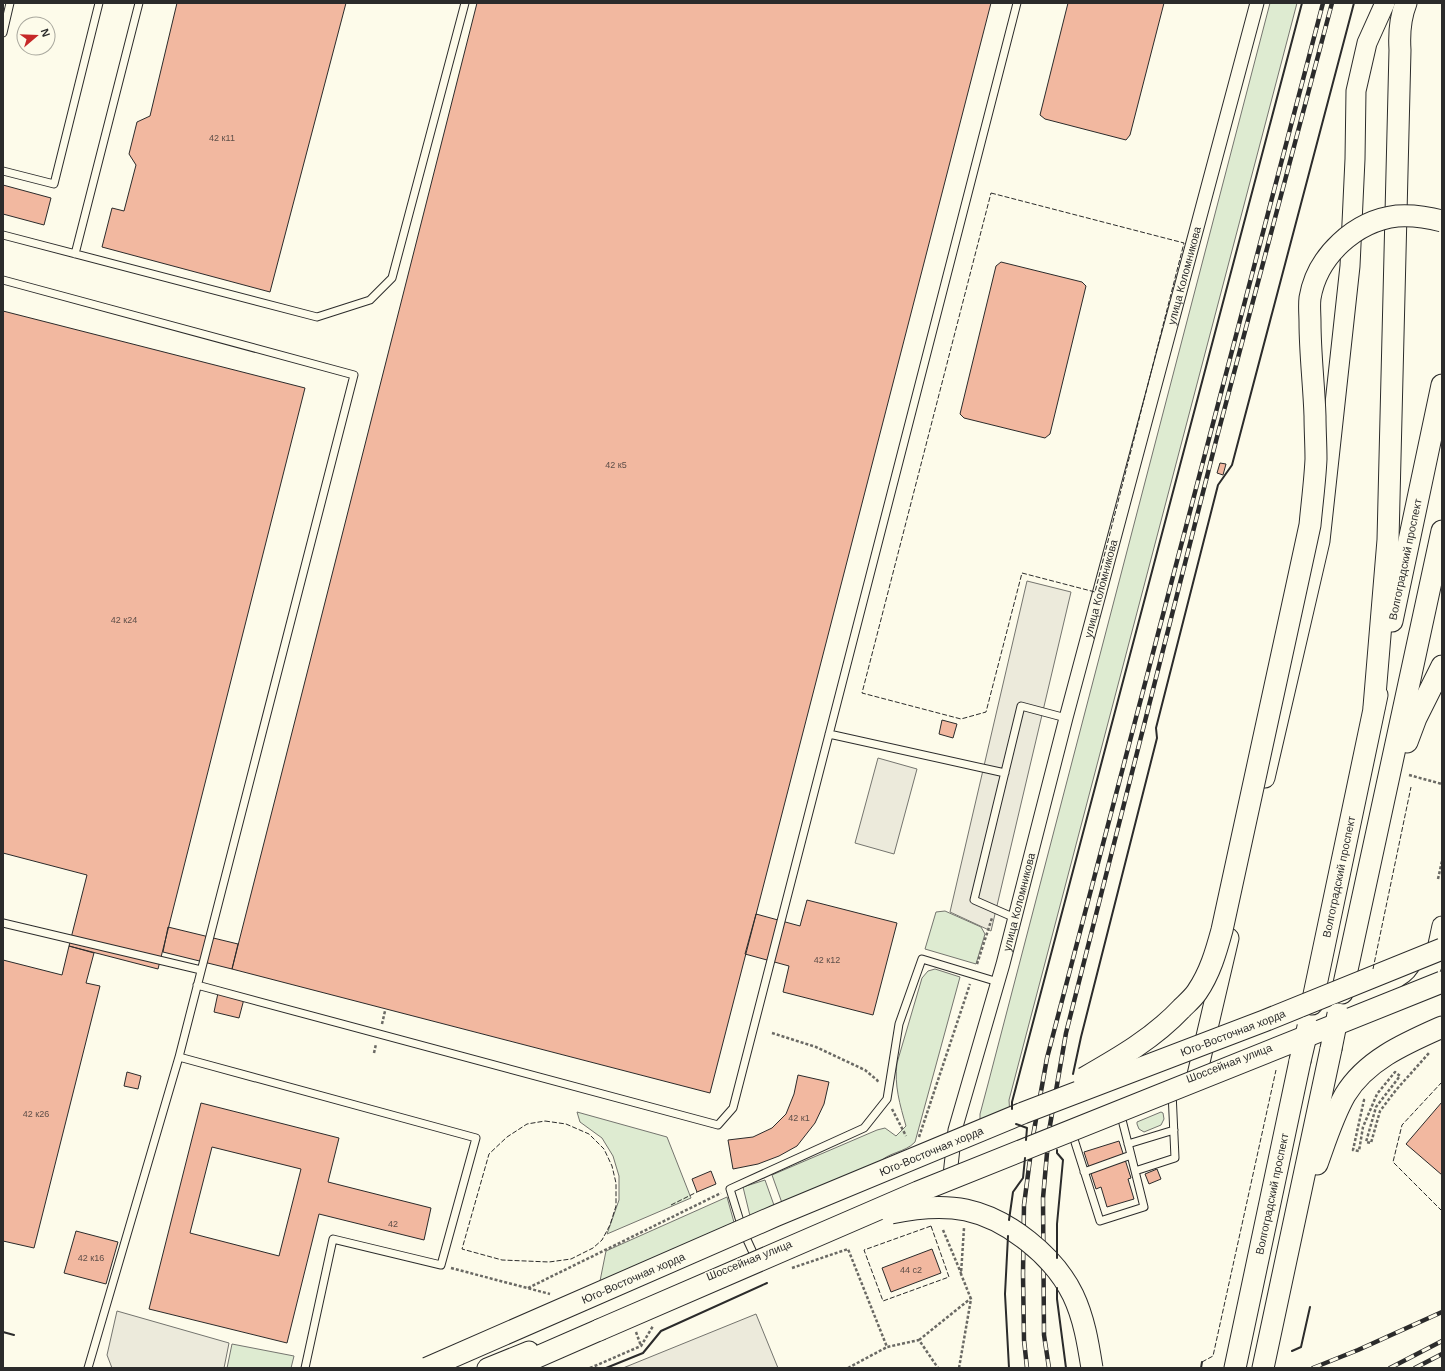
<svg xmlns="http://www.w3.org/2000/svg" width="1445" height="1371" font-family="Arial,sans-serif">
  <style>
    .green { fill: #deebd1; stroke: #74746e }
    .parking { fill: #eceadb; stroke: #74746e }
    .building { fill: #f2b8a0; stroke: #2b2b2b; fill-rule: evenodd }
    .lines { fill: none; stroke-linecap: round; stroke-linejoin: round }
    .lane-casing { stroke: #2b2b2b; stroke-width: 9 }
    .street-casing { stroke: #2b2b2b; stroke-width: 15 }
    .secondary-casing { stroke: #2b2b2b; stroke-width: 21 }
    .primary-casing { stroke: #2b2b2b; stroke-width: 23 }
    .path { stroke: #6a6964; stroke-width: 2.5; stroke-dasharray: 3 2; stroke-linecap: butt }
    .lane { stroke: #fdfbea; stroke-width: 7 }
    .street { stroke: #fdfbea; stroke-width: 13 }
    .secondary { stroke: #fdfbea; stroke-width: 19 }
    .primary { stroke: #fdfbea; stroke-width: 21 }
    .rail-casing { stroke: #2b2b2b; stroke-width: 4.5 }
    .rail { stroke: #fdfbea; stroke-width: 3; stroke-dasharray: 9; stroke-linecap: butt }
    .primary-bridge-casing { stroke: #2b2b2b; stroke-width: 23; stroke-linecap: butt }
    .primary-bridge { stroke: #fdfbea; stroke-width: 21 }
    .fence { stroke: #2b2b2b; stroke-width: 1; stroke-dasharray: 5 2; stroke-linecap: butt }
    .wall { stroke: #2b2b2b; stroke-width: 2 }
    .labels { text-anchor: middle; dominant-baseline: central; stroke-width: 3; stroke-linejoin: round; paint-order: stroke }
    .number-label { font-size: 9px; fill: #5d4e48 }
    .street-label { font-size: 11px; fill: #2b2b2b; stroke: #fdfbea }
  </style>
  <rect width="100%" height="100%" fill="#fdfbea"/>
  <path class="green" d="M 1270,3 L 1297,3 L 1009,1100 L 1010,1116 L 980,1123 L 980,1114 L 988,1084 Z
    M 945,911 L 981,927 L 985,934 L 976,964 L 925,949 L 936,912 Z
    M 935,969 L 960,977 L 915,1142 C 905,1153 887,1152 878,1164 L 782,1203 L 772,1175 L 877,1130 L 885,1128 L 896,1136 L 906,1126 C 900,1105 894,1085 897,1063 L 922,978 L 928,971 Z
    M 577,1112 L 667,1137 L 691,1198 L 607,1234 L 619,1200 L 619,1176 L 613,1156 L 602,1138 L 580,1122 Z
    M 1161,1112 L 1163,1113 L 1164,1119 L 1161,1125 L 1144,1132 L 1139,1129 L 1137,1124 L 1137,1122 Z
    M 765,1180 L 775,1208 L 751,1220 L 743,1187 Z
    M 727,1197 L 735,1226 L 600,1281 L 606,1251 Z
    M 232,1344 L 294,1356 L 291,1368 L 227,1368 Z"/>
  <path class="parking" d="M 1027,581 L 1071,592 L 991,931 L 950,912 Z
    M 878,758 L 917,769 L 894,854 L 855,843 Z
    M 117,1311 L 229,1343 L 224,1368 L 112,1368 L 107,1355 Z
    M 756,1314 L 778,1368 L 623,1368 Z"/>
  <path class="building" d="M 177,3 L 346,3 L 270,292 L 102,247 L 112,208 L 124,211 L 136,165 L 129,154 L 137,122 L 150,116 Z
    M 477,3 L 991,3 L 710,1093 L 232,969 Z
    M 1068,3 L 1164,3 L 1130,135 L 1126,140 L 1045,119 L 1040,115 Z
    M 3,185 L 51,198 L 44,225 L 3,214 Z
    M 1001,262 L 1082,282 L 1086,286 L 1050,434 L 1045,438 L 964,418 L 960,414 L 996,266 Z
    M 3,311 L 305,388 L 158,969 L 69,946 L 87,875 L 3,853 Z
    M 1220,463 L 1226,464 L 1223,475 L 1217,473 Z
    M 942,720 L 957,724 L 953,738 L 939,734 Z
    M 807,900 L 897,923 L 873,1015 L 783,992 L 789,966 L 745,954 L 756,914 L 800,926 Z
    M 168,927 L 238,944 L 232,969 L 163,952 Z
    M 69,946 L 94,953 L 86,983 L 100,986 L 34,1248 L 3,1241 L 3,960 L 62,975 Z
    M 218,993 L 244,999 L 239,1018 L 214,1012 Z
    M 127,1072 L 141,1076 L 138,1089 L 124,1086 Z
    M 798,1075 L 829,1082 L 824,1104 L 815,1123 L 797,1146 L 779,1156 L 758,1164 L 733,1169 L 728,1140 L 753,1137 L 772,1128 L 786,1114 L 794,1094 Z
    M 1442,1102 L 1442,1175 L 1406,1144 Z
    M 201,1103 L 339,1138 L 328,1182 L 431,1208 L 424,1240 L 319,1214 L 287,1343 L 149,1309 ZM 212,1147 L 301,1169 L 279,1256 L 190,1233 Z
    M 1119,1141 L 1131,1178 L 1128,1179 L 1134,1199 L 1107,1207 L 1101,1187 L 1096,1189 L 1084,1152 Z
    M 1157,1169 L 1161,1179 L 1149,1184 L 1145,1174 Z
    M 711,1171 L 716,1184 L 697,1192 L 692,1179 Z
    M 76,1231 L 118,1242 L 106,1284 L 64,1273 Z
    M 932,1249 L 941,1273 L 891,1292 L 882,1268 Z"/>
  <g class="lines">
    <defs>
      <path id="lane" d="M 3,33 L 10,3
        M 3,171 L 54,184 L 99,3
        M 3,235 L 317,317 L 370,300 L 392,278 L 465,3
        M 75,254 L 139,3
        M 3,280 L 354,375 L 179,1057 L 88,1368
        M 829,734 L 1005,773
        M 1015,918 L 974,900 L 1021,706 L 1066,718
        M 3,923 L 201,970
        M 197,985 L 718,1125 L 733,1108 L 1017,3
        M 179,1057 L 476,1138 L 441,1265 L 333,1239 L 305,1368
        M 1072,1133 L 1100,1221 L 1144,1207 L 1131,1155
        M 1128,1144 L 1174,1130
        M 1135,1171 L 1175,1158 L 1172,1092
        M 1084,1172 L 1131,1155 L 1120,1112
        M 755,1257 L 743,1231 L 730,1189 L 864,1128 L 887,1099 L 899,1024 L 922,959 L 998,982"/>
      <g id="street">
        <path id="s1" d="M 950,1175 L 955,1130 L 1003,964 L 1066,718 L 1257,3"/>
      </g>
      <path id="secondary" d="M 1265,778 L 1320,541 L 1350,266 L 1355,159 L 1356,91 L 1367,43 L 1385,3
        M 1408,994 C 1434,980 1436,952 1442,926
        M 1197,1075 L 1229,938
        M 487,1368 L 529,1351"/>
      <g id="primary">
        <path id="s2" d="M 1392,621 L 1442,385"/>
        <path d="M 1374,707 L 1388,540 L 1400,50 C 1399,34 1400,18 1406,3"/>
        <path d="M 1407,742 L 1416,718 L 1442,666"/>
        <path d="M 1342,993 L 1442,531"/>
        <path id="s3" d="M 1312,1004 L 1377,695"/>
        <path d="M 1317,1164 C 1325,1142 1333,1116 1345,1095 C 1366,1060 1406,1043 1442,1027"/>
        <path d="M 512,1368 L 599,1330"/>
        <path id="s4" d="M 1235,1368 L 1300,1061"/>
        <path d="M 1263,1368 L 1331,1049"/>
      </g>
    </defs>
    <use href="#lane" class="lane-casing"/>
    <use href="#street" class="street-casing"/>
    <use href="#secondary" class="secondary-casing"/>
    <use href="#primary" class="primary-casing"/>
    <path class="path" d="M 1409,775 L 1442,784
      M 1438,879 L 1442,861
      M 977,964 L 992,918
      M 382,1024 L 385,1011
      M 772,1033 L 816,1047 L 865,1070 L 877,1080 L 879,1083
      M 374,1053 L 376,1044
      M 1363,1100 L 1364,1100 L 1353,1150 L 1359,1151 L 1363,1127 L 1377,1094 L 1395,1072 L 1400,1076 L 1376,1107 L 1366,1142 L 1371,1143 L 1380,1111 L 1396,1090 L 1429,1053
      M 892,1109 L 906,1136
      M 919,1137 L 970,984
      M 943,1230 L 961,1273
      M 451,1268 L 550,1294
      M 792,1268 L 848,1249 L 887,1347 L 919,1340 L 938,1368
      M 528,1288 L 721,1193
      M 636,1332 L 641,1346
      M 919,1340 L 970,1299
      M 590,1368 L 641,1346 L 653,1326
      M 848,1368 L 887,1347
      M 959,1368 L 971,1299 L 961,1274 L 964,1228"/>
    <use href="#lane" class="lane"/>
    <use href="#street" class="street"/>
    <use href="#secondary" class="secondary"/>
    <use href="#primary" class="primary"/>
    <defs>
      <path id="rail" d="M 1027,1368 L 1024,1340 L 1023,1274 L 1024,1205 L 1033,1136 L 1047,1058 L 1323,3
        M 1049,1368 L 1044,1335 L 1043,1198 L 1049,1131 L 1066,1033 L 1217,437 L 1332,3
        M 1313,1368 L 1358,1350 L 1442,1312
        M 1390,1368 L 1442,1341
        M 1415,1368 L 1442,1354"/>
    </defs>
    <use href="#rail" class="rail-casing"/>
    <use href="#rail" class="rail"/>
    <defs>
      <g id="primary-bridge">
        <path d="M 1331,1049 L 1338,1014"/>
        <path d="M 1300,1061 L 1308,1027"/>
        <path d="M 1084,1078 C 1119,1058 1154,1038 1182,1008 C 1187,1003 1193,998 1197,992 C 1210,973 1216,952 1222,930 L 1310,525 C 1312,503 1315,481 1316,459 C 1316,445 1315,430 1315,416 C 1314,385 1310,354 1310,322 C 1310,315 1309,306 1310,298 C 1317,256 1355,221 1397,216 C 1412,215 1427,217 1442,221"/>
        <path d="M 891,1213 C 915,1208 941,1205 966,1210 C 1008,1219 1054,1256 1073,1295 C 1084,1318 1088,1343 1092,1368"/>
        <path d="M 599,1330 L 918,1192 L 1442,982"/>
        <path id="s5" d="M 427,1368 L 775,1216 L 1023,1113 L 1264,1021 L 1442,949"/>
      </g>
    </defs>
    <use href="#primary-bridge" class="primary-bridge-casing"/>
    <use href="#primary-bridge" class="primary-bridge"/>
    <path class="fence" d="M 991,193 L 1184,243 L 1095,592 L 1022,573 L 986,712 L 961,719 L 862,693 Z
      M 1373,969 L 1411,787
      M 1442,1082 L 1402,1125 L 1393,1162 L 1442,1211
      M 545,1121 L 566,1124 L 589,1134 L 604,1149 L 612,1166 L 616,1183 L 616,1206 L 610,1225 L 602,1240 L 593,1248 L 571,1259 L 549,1262 L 502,1260 L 462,1249 L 489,1154 L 507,1137 L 527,1124 Z
      M 671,1205 L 697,1192
      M 931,1226 L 949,1277 L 883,1301 L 864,1250 Z
      M 1202,1362 L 1213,1356 L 1276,1070"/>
    <path class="wall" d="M 1073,1074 L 1081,1037 L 1157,738 L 1156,728 L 1218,485 L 1232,465 L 1354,3
      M 1012,1109 L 1012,1102 L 1302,3
      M 1016,1124 L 1027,1128 L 1026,1140
      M 1057,1150 L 1057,1153 L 1063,1160 L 1057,1224 L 1057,1258
      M 1009,1220 L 1013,1192 L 1023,1178 L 1025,1158
      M 1008,1236 L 1005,1294 L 1009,1368
      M 1057,1288 L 1057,1299 L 1066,1368
      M 3,1332 L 14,1335
      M 1292,1351 L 1301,1347 L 1310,1307
      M 606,1368 L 643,1353 L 661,1331 L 767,1283
      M 1201,1368 L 1202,1362"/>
  </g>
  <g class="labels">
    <g class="number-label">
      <text x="222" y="138">42 к11</text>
      <text x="616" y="465">42 к5</text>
      <text x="124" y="620">42 к24</text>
      <text x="827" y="960">42 к12</text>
      <text x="36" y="1114">42 к26</text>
      <text x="799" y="1118">42 к1</text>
      <text x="393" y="1224">42</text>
      <text x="91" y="1258">42 к16</text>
      <text x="911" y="1270">44 с2</text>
    </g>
    <g class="street-label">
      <text stroke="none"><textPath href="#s1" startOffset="930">улица Коломникова</textPath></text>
      <text stroke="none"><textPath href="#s2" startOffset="63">Волгоградский проспект</textPath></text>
      <text stroke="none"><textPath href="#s1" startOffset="606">улица Коломникова</textPath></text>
      <text stroke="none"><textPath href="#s3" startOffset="130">Волгоградский проспект</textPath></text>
      <text stroke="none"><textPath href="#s1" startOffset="282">улица Коломникова</textPath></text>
      <text stroke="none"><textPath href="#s5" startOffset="873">Юго-Восточная хорда</textPath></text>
      <text transform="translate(1229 1063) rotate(-21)">Шоссейная улица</text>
      <text stroke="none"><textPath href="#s5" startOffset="549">Юго-Восточная хорда</textPath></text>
      <text stroke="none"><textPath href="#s4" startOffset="178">Волгоградский проспект</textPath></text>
      <text transform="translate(749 1260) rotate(-22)">Шоссейная улица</text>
      <text stroke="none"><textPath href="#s5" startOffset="225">Юго-Восточная хорда</textPath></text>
    </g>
  </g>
  <rect width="1445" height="1371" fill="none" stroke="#2b2b2b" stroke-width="8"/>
  <g transform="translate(36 36) rotate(71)"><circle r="19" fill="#fdfbea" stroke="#a9a89e"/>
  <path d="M0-3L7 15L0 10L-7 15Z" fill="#c62828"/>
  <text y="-6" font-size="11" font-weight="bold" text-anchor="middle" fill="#2b2b2b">N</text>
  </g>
</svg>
